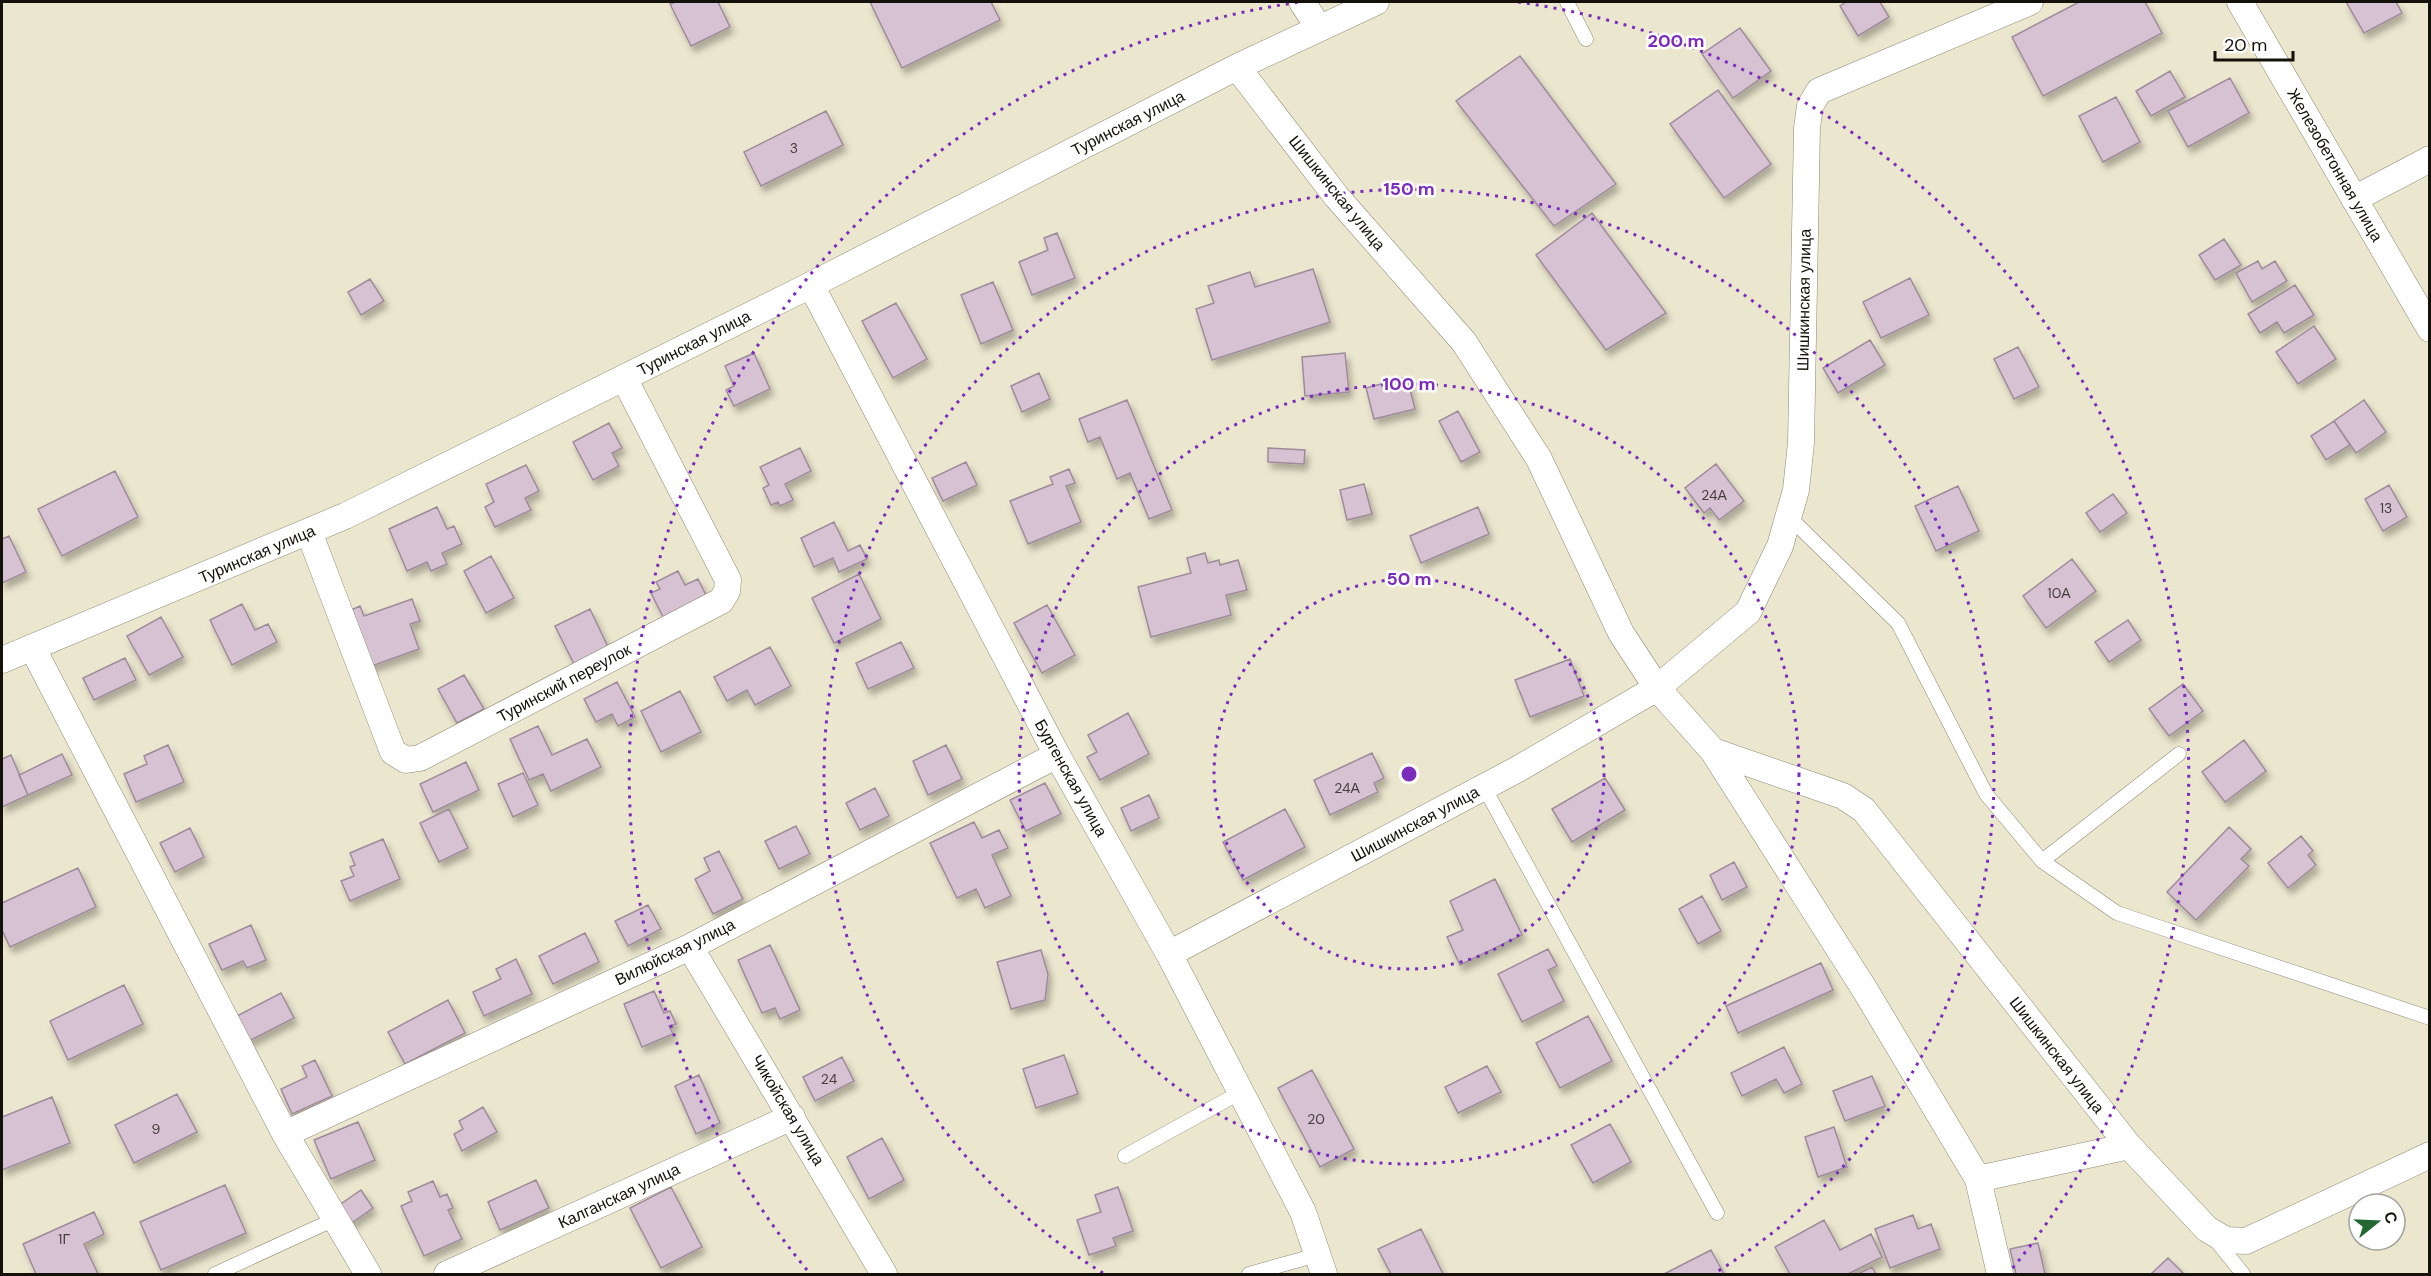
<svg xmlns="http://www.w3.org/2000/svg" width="2431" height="1276" font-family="'DM Sans',sans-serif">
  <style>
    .building { fill: #d7c2d3; stroke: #9e8b9a; stroke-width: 1.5; filter: url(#shadow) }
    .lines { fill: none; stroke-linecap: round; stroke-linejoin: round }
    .service-casing { stroke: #8e8974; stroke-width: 15 }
    .minor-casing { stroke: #8e8974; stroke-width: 27 }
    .service { stroke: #fff; stroke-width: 14 }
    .minor { stroke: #fff; stroke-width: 26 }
    .ring { fill: none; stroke: #7b2cbf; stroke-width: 3; stroke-dasharray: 3 6 }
    .labels { text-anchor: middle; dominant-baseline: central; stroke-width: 5; stroke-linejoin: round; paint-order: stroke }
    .number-label { font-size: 14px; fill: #443d3c }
    .street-label { font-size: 16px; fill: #131109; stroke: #fff }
    .centre { fill: #7b2cbf; stroke: #fff; stroke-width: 3 }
    .ring-label { font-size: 18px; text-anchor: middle; font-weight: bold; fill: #7b2cbf; stroke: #fff; stroke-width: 5; stroke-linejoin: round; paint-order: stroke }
  </style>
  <defs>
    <filter id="shadow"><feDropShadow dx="3.5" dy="6" stdDeviation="3" flood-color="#0004"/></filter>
  </defs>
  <rect width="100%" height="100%" fill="#ebe6ce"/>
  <path class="building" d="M 676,2 L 718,2 L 730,27 L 691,46 L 670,4 Z
    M 870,2 L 991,2 L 1000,20 L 902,68 Z
    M 1846,2 L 1880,2 L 1889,17 L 1858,36 L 1840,6 Z
    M 2079,2 L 2145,2 L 2162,33 L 2043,96 L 2012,37 Z
    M 2346,2 L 2396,2 L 2402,13 L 2364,33 Z
    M 1740,28 L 1771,71 L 1733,98 L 1702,54 Z
    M 1520,56 L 1616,184 L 1554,226 L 1456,101 Z
    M 2170,71 L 2185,97 L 2151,116 L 2136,91 Z
    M 2230,78 L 2249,113 L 2188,147 L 2168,111 Z
    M 1718,90 L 1771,164 L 1724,198 L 1670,124 Z
    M 2116,97 L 2140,142 L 2103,162 L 2079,116 Z
    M 826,111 L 843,145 L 761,186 L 744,152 Z
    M 1592,213 L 1666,313 L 1606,350 L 1536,255 Z
    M 1057,233 L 1075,278 L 1032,295 L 1019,262 L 1048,250 L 1044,238 Z
    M 2224,239 L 2241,265 L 2215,280 L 2199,255 Z
    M 2258,261 L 2262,269 L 2275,261 L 2287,281 L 2252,302 L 2236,273 Z
    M 1313,269 L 1330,322 L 1212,360 L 1196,309 L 1214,303 L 1208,286 L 1250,272 L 1255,287 Z
    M 1910,278 L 1929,315 L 1881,338 L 1863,302 Z
    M 370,279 L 384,301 L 361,315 L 348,292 Z
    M 993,282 L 1013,330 L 981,344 L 961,295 Z
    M 2295,285 L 2314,315 L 2284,333 L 2277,322 L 2260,333 L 2248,314 Z
    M 896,303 L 927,359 L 893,378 L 862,321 Z
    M 2314,326 L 2336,359 L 2298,384 L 2276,352 Z
    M 1870,340 L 1885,365 L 1838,393 L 1823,368 Z
    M 2018,347 L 2039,387 L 2014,399 L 1994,359 Z
    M 754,353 L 770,389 L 734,406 L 726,390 L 734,386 L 725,366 Z
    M 1345,353 L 1349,392 L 1305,396 L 1302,357 Z
    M 1039,373 L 1050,399 L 1022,412 L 1011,386 Z
    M 1407,377 L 1415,409 L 1374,419 L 1366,388 Z
    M 1127,400 L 1172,510 L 1149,519 L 1130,473 L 1117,479 L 1100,437 L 1088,442 L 1079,419 Z
    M 2364,400 L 2386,432 L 2356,453 L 2334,421 Z
    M 1458,411 L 1480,452 L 1461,462 L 1439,421 Z
    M 2334,421 L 2350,445 L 2326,460 L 2311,436 Z
    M 609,423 L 622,448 L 612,453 L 619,466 L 593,480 L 573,442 Z
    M 800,448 L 811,471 L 785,484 L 793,500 L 780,506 L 778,502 L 771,505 L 763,488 L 769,485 L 760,467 Z
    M 1268,448 L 1305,450 L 1304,464 L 1268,462 Z
    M 966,462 L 977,485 L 943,501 L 932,478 Z
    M 1716,464 L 1744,501 L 1719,520 L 1710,508 L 1704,513 L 1685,488 Z
    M 526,465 L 539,491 L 525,498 L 531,510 L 495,527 L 485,507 L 494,502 L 486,484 Z
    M 1069,469 L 1075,483 L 1066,486 L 1081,522 L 1028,544 L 1010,501 L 1053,484 L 1050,477 Z
    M 115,471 L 138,517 L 62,556 L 38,509 Z
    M 1364,484 L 1372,514 L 1347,520 L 1340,490 Z
    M 2389,485 L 2407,517 L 2383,531 L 2365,499 Z
    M 1958,486 L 1979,531 L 1936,551 L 1915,506 Z
    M 2113,494 L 2127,513 L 2100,532 L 2086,513 Z
    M 437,507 L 447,529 L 454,526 L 462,544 L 442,553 L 447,564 L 431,571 L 427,562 L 407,571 L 389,529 Z
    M 1478,507 L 1489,534 L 1421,563 L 1410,536 Z
    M 834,522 L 848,551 L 860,545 L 867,559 L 839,572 L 833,558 L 814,567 L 801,538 Z
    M 9,536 L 26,572 L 2,583 L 2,539 Z
    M 1205,553 L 1208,563 L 1219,560 L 1220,565 L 1238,560 L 1247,590 L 1226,595 L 1231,615 L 1151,637 L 1138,587 L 1191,573 L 1187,558 Z
    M 491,556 L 514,598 L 486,613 L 464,571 Z
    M 2072,559 L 2096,591 L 2046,628 L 2023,596 Z
    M 678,571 L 685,585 L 698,579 L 706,595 L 663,617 L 651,593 L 660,589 L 656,582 Z
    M 859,574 L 881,619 L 834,643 L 812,598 Z
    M 412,599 L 420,621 L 410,624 L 419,649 L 369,667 L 349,611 L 360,606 L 364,616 Z
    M 242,604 L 255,630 L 268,624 L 277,642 L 232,665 L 210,620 Z
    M 1047,605 L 1075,655 L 1042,673 L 1014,623 Z
    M 590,609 L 608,647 L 574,664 L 555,626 Z
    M 161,617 L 183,657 L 149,675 L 127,636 Z
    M 2128,620 L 2141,640 L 2109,662 L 2095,642 Z
    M 901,642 L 914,668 L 868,689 L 856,663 Z
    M 770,647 L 791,686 L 755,705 L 747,690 L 727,701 L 714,677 Z
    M 125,658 L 136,680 L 94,700 L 83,678 Z
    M 1570,659 L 1584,696 L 1530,717 L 1515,680 Z
    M 464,675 L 484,709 L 457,723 L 438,689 Z
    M 617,682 L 635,717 L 618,726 L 612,714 L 596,722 L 584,699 Z
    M 2183,684 L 2203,711 L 2169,736 L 2149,709 Z
    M 680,691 L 701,732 L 661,752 L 641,711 Z
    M 1128,713 L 1149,754 L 1100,780 L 1087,757 L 1097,752 L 1088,735 Z
    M 538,726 L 552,755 L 587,739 L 601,767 L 551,791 L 543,774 L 529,780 L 510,739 Z
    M 2244,740 L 2266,771 L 2225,802 L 2202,772 Z
    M 168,745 L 184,782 L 136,802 L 124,774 L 147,764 L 144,756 Z
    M 946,745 L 962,779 L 928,795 L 913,761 Z
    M 1372,753 L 1384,778 L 1374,783 L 1378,792 L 1330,815 L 1314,780 Z
    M 62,754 L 72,775 L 28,795 L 19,775 Z
    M 11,755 L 28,795 L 2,807 L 2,759 Z
    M 466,762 L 479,790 L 433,812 L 420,784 Z
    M 523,773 L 538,805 L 513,817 L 498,784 Z
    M 1605,778 L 1625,810 L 1572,842 L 1552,809 Z
    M 1045,783 L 1061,814 L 1026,831 L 1010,800 Z
    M 875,788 L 889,816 L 860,830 L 846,803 Z
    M 1149,795 L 1159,818 L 1131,831 L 1121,808 Z
    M 449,809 L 468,848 L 439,862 L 420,823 Z
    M 1285,809 L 1305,847 L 1243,880 L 1223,842 Z
    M 974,822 L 982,838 L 999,830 L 1008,848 L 992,855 L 1011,896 L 985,908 L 976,889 L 957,898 L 930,843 Z
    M 796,826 L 810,854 L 779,869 L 765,841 Z
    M 2229,827 L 2251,849 L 2241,859 L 2249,866 L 2196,920 L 2167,892 Z
    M 190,828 L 204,857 L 175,872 L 160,843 Z
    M 2301,836 L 2313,851 L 2308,855 L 2316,865 L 2288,888 L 2268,863 Z
    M 383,839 L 400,879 L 350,901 L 341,881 L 354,876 L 350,867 L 355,865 L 350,853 Z
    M 719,851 L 743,899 L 713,914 L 695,879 L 710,871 L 704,858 Z
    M 1734,862 L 1747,887 L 1722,900 L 1710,875 Z
    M 78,868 L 96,907 L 10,947 L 2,930 L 2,903 Z
    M 1495,879 L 1522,935 L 1460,965 L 1447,937 L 1463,930 L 1450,901 Z
    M 1702,896 L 1721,931 L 1698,944 L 1679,909 Z
    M 648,905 L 661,929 L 628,946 L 615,921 Z
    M 251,925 L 266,960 L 247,968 L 243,961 L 222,970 L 209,944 Z
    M 585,933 L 599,962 L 553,984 L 539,956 Z
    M 770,945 L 800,1010 L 780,1019 L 775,1008 L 762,1013 L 738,960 Z
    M 1548,949 L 1557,966 L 1548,970 L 1564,1001 L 1522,1022 L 1498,974 Z
    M 1041,950 L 1048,974 L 1045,1000 L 1011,1009 L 997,962 Z
    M 516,959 L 532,994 L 484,1016 L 473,992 L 501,979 L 496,969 Z
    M 1821,963 L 1833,990 L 1738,1033 L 1726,1006 Z
    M 124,985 L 143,1024 L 68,1060 L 50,1021 Z
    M 654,991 L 664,1013 L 670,1011 L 676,1024 L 669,1026 L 673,1034 L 642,1047 L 624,1004 Z
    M 281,993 L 294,1018 L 247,1042 L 235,1017 Z
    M 448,1000 L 465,1033 L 405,1064 L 388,1032 Z
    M 1588,1016 L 1612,1061 L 1560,1088 L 1536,1043 Z
    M 1784,1047 L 1802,1084 L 1784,1093 L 1776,1079 L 1742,1096 L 1731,1073 Z
    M 1064,1055 L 1078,1094 L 1036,1108 L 1023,1069 Z
    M 842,1057 L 854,1081 L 815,1101 L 803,1077 Z
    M 315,1060 L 332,1096 L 292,1114 L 281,1089 L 307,1077 L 302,1066 Z
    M 1487,1066 L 1501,1092 L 1458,1113 L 1445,1087 Z
    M 1312,1070 L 1354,1149 L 1320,1167 L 1278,1088 Z
    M 699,1075 L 720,1123 L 696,1134 L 675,1086 Z
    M 1872,1076 L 1885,1106 L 1845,1121 L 1833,1091 Z
    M 177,1094 L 197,1132 L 134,1163 L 115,1125 Z
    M 52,1097 L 70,1143 L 2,1170 L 2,1117 Z
    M 483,1107 L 497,1132 L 462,1151 L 454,1134 L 463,1129 L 459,1121 Z
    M 358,1122 L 375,1160 L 331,1179 L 314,1140 Z
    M 1610,1124 L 1631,1162 L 1593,1183 L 1571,1145 Z
    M 1834,1127 L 1847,1167 L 1818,1177 L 1805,1137 Z
    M 882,1138 L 904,1180 L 869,1199 L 847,1157 Z
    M 536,1180 L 549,1208 L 500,1230 L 488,1202 Z
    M 433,1181 L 440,1197 L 447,1194 L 453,1208 L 448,1210 L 462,1239 L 424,1256 L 401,1206 L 412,1201 L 408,1192 Z
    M 225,1185 L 246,1233 L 161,1270 L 140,1222 Z
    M 671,1187 L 702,1247 L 661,1268 L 630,1208 Z
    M 1118,1187 L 1133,1231 L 1113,1238 L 1116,1246 L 1089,1255 L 1077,1220 L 1101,1212 L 1095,1195 Z
    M 361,1190 L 373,1208 L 350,1224 L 338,1206 Z
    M 94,1212 L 104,1234 L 84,1244 L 98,1274 L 36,1274 L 23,1244 Z
    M 1913,1215 L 1918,1229 L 1931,1224 L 1940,1249 L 1890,1268 L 1875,1229 Z
    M 1824,1220 L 1840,1250 L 1871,1234 L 1882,1257 L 1848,1274 L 1790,1274 L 1775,1247 Z
    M 1421,1229 L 1443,1274 L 1391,1274 L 1378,1249 Z
    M 2038,1243 L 2045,1274 L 2016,1274 L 2010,1249 Z
    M 1711,1250 L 1724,1274 L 1664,1274 Z
    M 2168,1258 L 2184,1274 L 2151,1274 Z
    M 1872,1267 L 1876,1274 L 1858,1274 Z"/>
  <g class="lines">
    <defs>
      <path id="service" d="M 1567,2 L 1586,39
        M 1789,517 L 1898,623 L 1986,794 L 2042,861 L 2117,913 L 2430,1018
        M 1484,787 L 1717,1213
        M 2042,861 L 2179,754
        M 1125,1156 L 1241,1092
        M 2214,1238 L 2243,1274
        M 215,1274 L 335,1219
        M 1249,1274 L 1317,1255"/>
      <path id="minor" d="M 1302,2 L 1319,28
        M 2240,2 L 2430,329
        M 1237,67 L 1336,196 L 1464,342 L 1539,459 L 1621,633 L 1657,688 L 1713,751 L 1865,990 L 1978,1179 L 2000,1274
        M 2354,199 L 2430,159
        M 811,285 L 1057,755 L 1169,954 L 1303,1212 L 1324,1274
        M 309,532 L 393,752 L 406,760 L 420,758 L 721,601 L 727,591 L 728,580 L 624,378
        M 32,647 L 285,1134 L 368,1274
        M 2,660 L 345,516 L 811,285 L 1237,67 L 1376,2
        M 1713,751 L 1843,796 L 1864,810 L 2129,1146 L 2207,1229 L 2226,1240 L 2246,1241 L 2430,1155
        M 690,947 L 884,1274
        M 1169,954 L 1518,769 L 1657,688 L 1748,612 L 1780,546 L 1796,490 L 1801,443 L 1807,128 L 1810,106 L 1819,91 L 2030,2
        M 285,1134 L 690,947 L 1057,755
        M 1978,1179 L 2129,1146
        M 447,1274 L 792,1117"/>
    </defs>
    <use href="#service" class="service-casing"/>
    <use href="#minor" class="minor-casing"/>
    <use href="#service" class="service"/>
    <use href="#minor" class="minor"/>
  </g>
  <g class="ring">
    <circle cx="1409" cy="774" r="195"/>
    <circle cx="1409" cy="774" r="390"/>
    <path d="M1103 1273A585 585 0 1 1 1715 1273"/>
    <path d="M807 1270A780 780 0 0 1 1300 2M1518 2A780 780 0 0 1 2011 1270"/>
  </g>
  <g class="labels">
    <g class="number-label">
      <text x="794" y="148">3</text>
      <text x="1714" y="495">24А</text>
      <text x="2386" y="508">13</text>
      <text x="2059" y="593">10А</text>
      <text x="1347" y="788">24А</text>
      <text x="829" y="1079">24</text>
      <text x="1316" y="1119">20</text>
      <text x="156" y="1129">9</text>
      <text x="64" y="1239">1Г</text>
    </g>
    <g class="street-label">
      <text transform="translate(1128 123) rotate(-27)">Туринская улица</text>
      <text transform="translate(2335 165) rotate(60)">Железобетонная улица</text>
      <text transform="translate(1337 193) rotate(51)">Шишкинская улица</text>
      <text transform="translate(1804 300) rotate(-89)">Шишкинская улица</text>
      <text transform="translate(694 343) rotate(-27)">Туринская улица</text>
      <text transform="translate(257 554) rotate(-23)">Туринская улица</text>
      <text transform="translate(564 683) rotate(-28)">Туринский переулок</text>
      <text transform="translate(1071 778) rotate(61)">Бургенская улица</text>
      <text transform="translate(1415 824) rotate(-28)">Шишкинская улица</text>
      <text transform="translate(675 952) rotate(-26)">Вилюйская улица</text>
      <text transform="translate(2057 1055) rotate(52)">Шишкинская улица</text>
      <text transform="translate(788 1110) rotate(59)">Чикойская улица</text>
      <text transform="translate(619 1196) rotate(-25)">Калганская улица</text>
    </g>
  </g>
  <circle cx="1409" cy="774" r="9" class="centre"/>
  <g class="ring-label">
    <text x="1676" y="47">200 m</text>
    <text x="1409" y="195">150 m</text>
    <text x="1409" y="390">100 m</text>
    <text x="1409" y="585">50 m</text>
  </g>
  <rect width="2431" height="1276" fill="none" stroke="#131109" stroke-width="6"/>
  <g transform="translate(2377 1222) rotate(72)"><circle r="28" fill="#ffffff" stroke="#a1a09d" stroke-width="1.5"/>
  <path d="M0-4.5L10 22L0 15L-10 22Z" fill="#236732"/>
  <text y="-9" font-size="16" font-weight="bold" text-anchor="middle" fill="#131109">С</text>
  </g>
  <path d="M2215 51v9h78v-9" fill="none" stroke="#131109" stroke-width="3"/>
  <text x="2224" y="51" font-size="18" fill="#131109" stroke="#ffffff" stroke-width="4.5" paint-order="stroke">20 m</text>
</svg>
